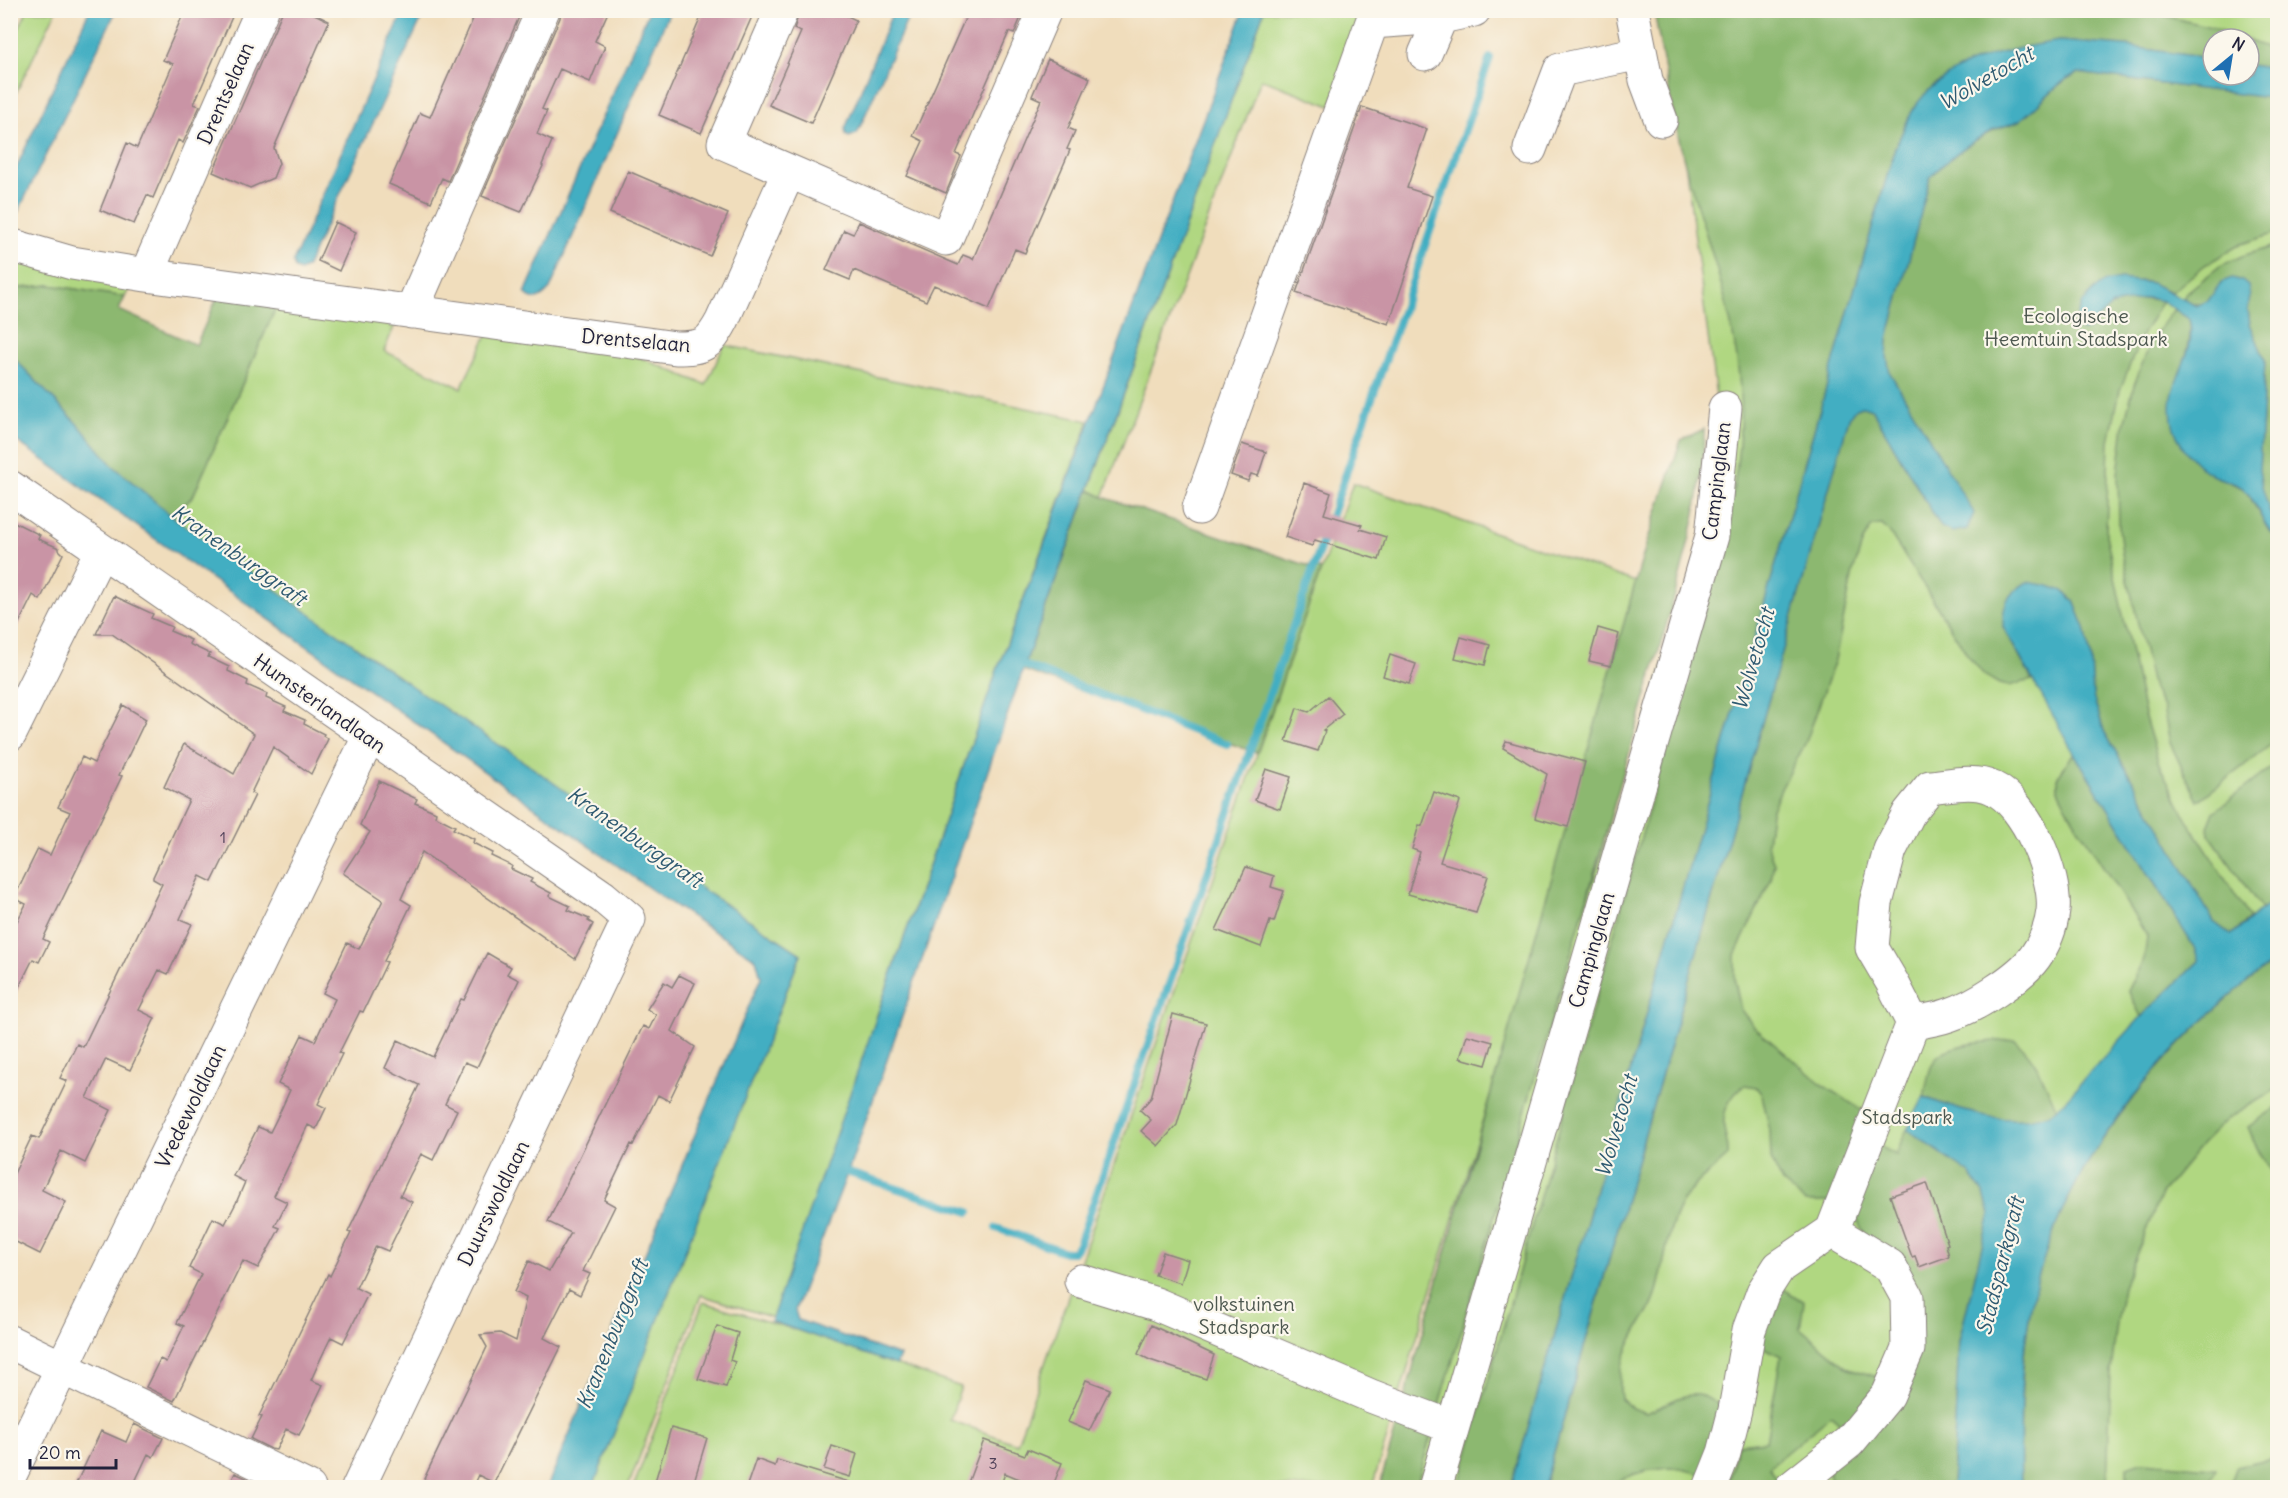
<svg xmlns="http://www.w3.org/2000/svg" width="2288" height="1498" font-family="Delius,sans-serif">
  <style>
    .green { fill: #b0d781; stroke: #697c5e; stroke-width: 1.5; fill-rule: evenodd }
    .forest { fill: #8cb86f; stroke: #576d55; stroke-width: 1.5 }
    .water { fill: #43aec2; stroke: #32687e; stroke-width: 1.5 }
    .lines { fill: none; stroke-linecap: round; stroke-linejoin: round }
    .stream { stroke: #43aec2; stroke-width: 8 }
    .building { fill: #c994a5 }
    .minor-casing { stroke: #89807c; stroke-width: 35 }
    .minor { stroke: #fff; stroke-width: 33 }
    .labels { text-anchor: middle; dominant-baseline: central; stroke-width: 4.5; stroke-linejoin: round; paint-order: stroke }
    .number-label { font-size: 16px; fill: #4c3e56 }
    .street-label { font-size: 20px; fill: #22223b; stroke: #fbf7ec }
    .park-label { font-size: 20px; fill: #4d5850; stroke: #fbf7ec }
    .water-label { font-size: 21px; font-style: italic; fill: #2f5a71; stroke: #fbf7ec }
  </style>
  <rect width="100%" height="100%" fill="#fbf7ec"/>
  <filter id="ink" filterUnits="userSpaceOnUse"><feTurbulence type="fractalNoise" baseFrequency=".0167" numOctaves="2"/><feDisplacementMap in="SourceGraphic" scale="12" xChannelSelector="R" yChannelSelector="G"/><feConvolveMatrix kernelMatrix="1 2 1 2 8 2 1 2 1" color-interpolation-filters="sRGB"/></filter>
  <filter id="wash" filterUnits="userSpaceOnUse"><feTurbulence type="fractalNoise" baseFrequency=".008" numOctaves="4" result="noise"/><feDisplacementMap in="SourceGraphic" scale="24" xChannelSelector="R" yChannelSelector="G"/><feGaussianBlur stdDeviation="1.35" result="paint"/><feColorMatrix in="noise" values="0 0 0 0 0 0 0 0 0 0 0 0 0 0 0 0 0 1.4 0 .05"/><feComposite in="paint" operator="in"/></filter>
  <g filter="url(#wash)">
    <rect width="100%" height="100%" fill="#f0ddbc"/>
    <path class="green" d="M 27,11 L 56,11 L 11,103 L 11,45 Z
      M 1264,11 L 1366,11 L 1331,106 L 1261,79 L 1103,497 L 1089,490 Z
      M 1665,11 L 2277,11 L 2277,1487 L 1396,1488 L 1726,472 ZM 2213,39 L 2249,39 L 2249,75 L 2213,75 Z
      M 11,256 L 131,285 L 125,297 L 50,285 L 11,289 Z
      M 277,305 L 396,322 L 384,351 L 461,388 L 489,331 L 629,353 L 706,385 L 724,345 L 1089,421 L 996,673 L 876,1018 L 885,1026 L 777,1319 L 701,1295 L 628,1487 L 593,1487 L 801,954 L 702,889 L 530,766 L 413,687 L 173,517 L 193,496 Z
      M 1353,483 L 1644,585 L 1372,1487 L 633,1488 L 703,1302 L 809,1334 L 961,1387 L 950,1420 L 1017,1444 L 1321,570 Z"/>
    <path class="forest" d="M 2140,10 L 2211,27 L 2244,39 L 2213,39 L 2213,59 L 2125,46 L 2059,41 L 1996,54 L 1970,64 L 1936,83 L 1913,110 L 1895,148 L 1511,1487 L 1458,1488 L 1709,596 C 1728,524 1746,452 1739,377 C 1733,307 1707,242 1688,175 C 1673,121 1664,65 1654,11 Z
      M 2249,41 L 2277,51 L 2277,69 L 2249,65 Z
      M 2078,73 L 2277,99 L 2277,233 L 2241,244 L 2205,265 L 2172,292 L 2141,280 L 2077,328 L 2083,331 C 2095,328 2100,312 2111,306 C 2121,300 2151,297 2162,301 L 2141,337 L 2120,390 L 2109,442 L 2106,535 L 2144,714 L 2159,764 L 2186,818 L 2250,918 L 2231,935 L 2214,922 L 2104,731 L 2093,696 L 2091,661 L 2085,628 L 2074,601 L 2003,627 L 2032,680 L 2009,686 L 1999,684 L 1984,675 L 1967,654 L 1890,533 L 1882,525 L 1872,526 L 1863,541 L 1853,572 L 1835,660 L 1806,742 L 1781,789 L 1771,812 L 1767,844 L 1774,864 L 1771,880 L 1735,955 L 1735,982 L 1741,1010 L 1755,1028 L 1824,1086 L 1865,1112 L 1835,1202 L 1805,1202 L 1782,1182 L 1771,1159 L 1770,1131 L 1762,1095 L 1756,1087 L 1745,1085 C 1732,1094 1722,1110 1724,1127 C 1725,1139 1729,1142 1728,1156 C 1712,1172 1694,1182 1683,1201 C 1665,1231 1666,1266 1655,1298 C 1653,1306 1647,1314 1642,1322 C 1626,1348 1617,1368 1621,1399 L 1632,1408 L 1646,1413 C 1664,1407 1684,1390 1702,1396 C 1710,1399 1717,1404 1725,1407 L 1707,1475 C 1696,1473 1684,1469 1674,1468 C 1653,1468 1626,1474 1610,1487 L 1544,1488 L 1849,418 L 1853,411 L 1863,406 L 1872,409 L 1941,527 L 1890,373 L 1887,357 L 1888,339 L 1930,178 C 1948,157 1969,143 1994,130 C 2002,126 2012,125 2020,120 C 2040,105 2055,83 2078,73 Z
      M 2277,245 L 2277,525 C 2266,509 2262,489 2259,470 L 2265,360 L 2250,324 L 2248,310 L 2250,296 L 2221,282 C 2209,303 2207,311 2183,299 L 2186,293 L 2220,266 L 2242,256 Z
      M 50,285 L 125,297 L 119,310 L 196,345 L 218,296 L 277,305 L 193,496 L 173,517 L 112,465 L 83,430 L 11,355 L 11,289 Z
      M 2174,309 L 2189,319 C 2195,342 2177,383 2171,407 L 2210,474 L 2243,488 L 2250,497 L 2269,531 L 2277,539 L 2277,740 L 2198,801 L 2170,743 L 2163,707 L 2153,690 L 2122,553 L 2119,528 L 2118,474 L 2124,424 L 2134,385 L 2152,339 Z
      M 1704,429 C 1704,497 1684,562 1666,626 L 1416,1487 L 1379,1488 L 1646,545 L 1681,440 Z
      M 1089,490 L 1103,497 L 1321,570 L 1257,753 L 1023,670 Z
      M 2074,753 L 2194,947 L 2199,961 L 2141,1017 L 2128,990 C 2139,972 2146,957 2147,936 L 2073,819 L 2058,790 L 2058,776 Z
      M 2277,763 L 2277,897 L 2263,911 L 2209,834 L 2208,827 L 2214,812 Z
      M 2277,958 L 2277,1089 L 2228,1118 L 2202,1144 L 2161,1194 L 2123,1287 L 2118,1315 L 2111,1371 L 2107,1487 L 2021,1488 C 2020,1434 2020,1377 2028,1324 C 2050,1176 2161,1047 2277,958 Z
      M 2015,1040 C 2037,1058 2045,1084 2057,1110 C 2023,1132 1959,1111 1924,1097 C 1927,1085 1928,1067 1937,1057 C 1949,1043 1996,1041 2015,1040 Z
      M 2277,1107 L 2277,1177 C 2265,1162 2254,1146 2248,1127 Z
      M 1907,1129 L 1970,1174 L 1984,1194 L 1990,1214 L 1959,1341 L 1952,1487 L 1901,1487 L 1892,1484 L 1889,1487 L 1834,1487 L 1828,1471 L 1916,1338 L 1853,1211 L 1874,1143 L 1896,1155 Z
      M 1779,1286 L 1804,1302 L 1800,1328 L 1846,1367 L 1883,1379 L 1847,1430 L 1831,1415 L 1769,1467 L 1783,1486 L 1727,1488 L 1738,1444 L 1766,1441 L 1781,1356 L 1758,1345 Z
      M 2277,1457 L 2277,1487 L 2229,1487 L 2237,1466 Z
      M 2141,1462 C 2166,1463 2190,1467 2216,1468 L 2208,1487 L 2127,1487 L 2127,1467 Z"/>
    <path class="water" d="M 404,10 L 425,11 L 306,268 L 300,271 L 295,269 L 293,262 Z
      M 1244,10 L 1264,11 L 1030,650 L 849,1169 L 795,1310 L 798,1320 L 900,1356 L 896,1365 L 771,1321 L 996,673 Z
      M 89,11 L 116,11 L 18,212 L 11,208 L 11,179 Z
      M 649,11 L 670,11 L 550,289 C 542,298 535,304 525,293 Z
      M 893,11 L 911,11 L 857,134 L 849,137 L 846,135 L 845,129 Z
      M 2059,41 L 2125,46 L 2213,59 L 2213,75 L 2249,75 L 2249,65 L 2277,69 L 2277,99 L 2078,73 C 2055,83 2040,105 2020,120 C 2012,125 2002,126 1993,130 C 1969,143 1948,157 1930,178 L 1888,339 L 1887,357 L 1890,373 L 1974,513 L 1967,529 L 1952,532 L 1941,527 L 1872,409 L 1863,406 L 1853,411 L 1849,418 L 1544,1487 L 1511,1487 L 1895,148 C 1901,136 1906,122 1913,110 C 1942,62 2007,49 2059,41 Z
      M 2232,278 L 2242,281 L 2248,286 L 2250,296 L 2248,310 L 2250,324 L 2265,360 L 2259,470 C 2261,484 2265,498 2270,512 C 2274,525 2278,523 2277,539 C 2261,526 2259,504 2245,490 C 2236,481 2223,481 2212,475 C 2188,461 2171,435 2171,408 C 2171,377 2198,350 2189,319 L 2162,301 L 2149,298 L 2112,305 L 2097,319 L 2090,329 L 2083,331 L 2077,328 L 2077,316 L 2082,304 L 2093,291 L 2105,282 L 2121,279 L 2152,283 L 2196,306 L 2208,301 L 2221,282 Z
      M 11,355 L 83,430 L 112,465 L 173,517 L 413,687 L 530,766 L 702,889 L 801,954 L 593,1487 L 547,1487 L 761,977 L 756,959 L 666,900 L 11,437 Z
      M 2027,582 L 2049,586 L 2063,591 L 2074,601 L 2085,628 L 2091,661 L 2093,696 L 2104,731 L 2214,922 L 2231,935 L 2277,897 L 2277,958 C 2160,1047 2051,1174 2028,1324 C 2019,1376 2020,1435 2021,1487 L 1952,1487 L 1959,1341 L 1990,1214 L 1984,1194 L 1970,1174 L 1907,1129 L 1924,1097 C 1959,1111 2023,1132 2057,1109 L 2141,1017 L 2199,961 L 2194,947 L 2074,753 L 2003,627 C 2003,602 2006,595 2027,582 Z"/>
    <g class="lines">
      <path class="stream" d="M 1014,661 L 1227,744
        M 840,1170 L 969,1212
        M 996,1228 L 1065,1252 L 1073,1252 L 1079,1244 L 1490,58"/>
    </g>
    <g id="blocks">
      <path class="building" d="M 185,10 L 235,10 L 194,104 L 200,106 L 183,143 L 178,140 L 153,198 L 147,195 L 134,224 L 100,210 L 127,143 L 137,148 L 173,64 L 163,60 Z
        M 283,10 L 306,10 L 329,21 L 274,148 L 279,163 L 273,178 L 250,188 L 213,172 Z
        M 477,10 L 522,10 L 448,181 L 442,178 L 431,202 L 389,184 L 420,113 L 430,117 Z
        M 561,10 L 609,10 L 595,41 L 605,46 L 590,82 L 560,69 L 542,109 L 547,111 L 537,134 L 552,141 L 542,165 L 543,166 L 521,212 L 482,196 L 560,18 Z
        M 704,10 L 761,10 L 760,14 L 754,12 L 701,133 L 659,115 Z
        M 800,10 L 835,10 L 856,20 L 811,123 L 769,105 L 801,32 L 794,29 Z
        M 959,10 L 1024,10 L 1014,34 L 1009,32 L 982,93 L 956,154 L 961,156 L 946,193 L 907,176 L 923,141 L 913,136 L 967,14 Z
        M 1048,59 L 1090,78 L 1068,128 L 1075,131 L 1067,149 L 1070,150 L 1025,253 L 1015,249 L 989,309 L 934,285 L 926,301 L 854,270 L 850,280 L 826,270 L 844,230 L 853,234 L 859,222 L 958,265 L 963,255 L 973,259 L 1041,100 L 1032,96 Z
        M 1362,107 L 1427,129 L 1407,188 L 1432,196 L 1389,324 L 1296,293 Z
        M 628,171 L 728,214 L 710,256 L 610,213 Z
        M 335,222 L 356,232 L 339,271 L 318,261 Z
        M 1242,444 L 1266,452 L 1258,476 L 1251,474 L 1248,481 L 1231,475 Z
        M 1304,483 L 1331,493 L 1324,514 L 1362,525 L 1360,529 L 1386,537 L 1379,560 L 1315,540 L 1312,546 L 1285,537 Z
        M 10,520 L 40,535 L 38,539 L 59,548 L 59,550 L 63,554 L 40,600 L 33,595 L 10,641 Z
        M 114,596 L 153,614 L 151,618 L 172,627 L 170,631 L 191,640 L 189,644 L 210,654 L 208,657 L 229,667 L 228,671 L 248,681 L 247,685 L 267,694 L 266,698 L 286,707 L 284,711 L 305,720 L 304,724 L 324,734 L 323,736 L 328,739 L 311,774 L 273,747 L 251,793 L 255,795 L 212,882 L 200,876 L 180,919 L 192,924 L 168,974 L 159,970 L 139,1010 L 155,1018 L 130,1070 L 106,1059 L 87,1098 L 111,1110 L 85,1163 L 61,1151 L 42,1190 L 66,1202 L 40,1254 L 10,1239 L 10,1182 L 32,1136 L 39,1139 L 67,1081 L 60,1078 L 77,1044 L 83,1047 L 162,884 L 153,879 L 153,877 L 189,800 L 164,787 L 184,744 L 234,774 L 254,734 L 112,634 L 96,634 Z
        M 1598,628 L 1619,634 L 1611,666 L 1589,661 Z
        M 1461,637 L 1490,645 L 1485,665 L 1455,658 Z
        M 1390,655 L 1416,664 L 1409,684 L 1383,676 Z
        M 1328,696 L 1343,714 L 1323,730 L 1325,731 L 1318,751 L 1286,741 L 1297,708 L 1309,712 Z
        M 123,705 L 146,719 L 119,775 L 122,776 L 43,939 L 49,942 L 39,962 L 33,959 L 10,1005 L 10,935 L 26,904 L 14,898 L 38,849 L 50,855 L 70,812 L 58,807 L 82,757 L 94,763 Z
        M 1506,741 L 1585,762 L 1568,827 L 1535,818 L 1547,774 L 1503,748 Z
        M 1266,769 L 1291,777 L 1280,809 L 1255,800 Z
        M 379,781 L 417,799 L 415,803 L 436,812 L 435,816 L 455,826 L 453,829 L 474,839 L 473,843 L 493,853 L 491,856 L 512,866 L 511,869 L 532,879 L 530,882 L 551,893 L 549,896 L 570,906 L 568,910 L 589,919 L 588,921 L 593,924 L 575,959 L 422,852 L 401,899 L 411,905 L 384,961 L 387,962 L 363,1012 L 360,1011 L 339,1053 L 342,1054 L 318,1104 L 326,1108 L 316,1129 L 308,1125 L 274,1196 L 287,1202 L 275,1226 L 280,1228 L 258,1268 L 243,1261 L 174,1401 L 146,1387 L 160,1359 L 166,1362 L 184,1326 L 177,1323 L 201,1274 L 189,1268 L 213,1218 L 225,1224 L 236,1203 L 245,1182 L 233,1176 L 258,1127 L 270,1132 L 280,1112 L 290,1090 L 278,1084 L 302,1035 L 315,1041 L 335,999 L 323,993 L 347,943 L 359,949 L 383,900 L 343,873 L 370,832 L 360,825 Z
        M 1434,792 L 1460,801 L 1440,862 L 1488,876 L 1476,913 L 1408,894 L 1420,852 L 1412,849 L 1419,825 L 1422,826 Z
        M 1246,867 L 1274,876 L 1271,887 L 1284,891 L 1274,922 L 1270,921 L 1261,947 L 1216,930 Z
        M 487,953 L 511,967 L 507,974 L 519,980 L 477,1067 L 465,1062 L 445,1104 L 457,1110 L 433,1160 L 421,1154 L 410,1175 L 400,1196 L 412,1202 L 388,1251 L 376,1246 L 356,1288 L 368,1294 L 343,1343 L 331,1337 L 321,1358 L 311,1380 L 323,1385 L 299,1435 L 286,1429 L 276,1450 L 271,1449 L 251,1439 L 262,1417 L 259,1416 L 328,1274 L 330,1276 L 351,1233 L 348,1232 L 419,1085 L 385,1068 L 398,1040 L 433,1057 L 461,999 L 464,1000 Z
        M 679,975 L 695,983 L 672,1031 L 695,1047 L 669,1101 L 658,1095 L 633,1145 L 631,1144 L 604,1200 L 615,1206 L 583,1271 L 590,1274 L 580,1295 L 569,1289 L 544,1338 L 561,1347 L 494,1483 L 478,1475 L 472,1488 L 443,1488 L 424,1479 L 487,1347 L 480,1335 L 500,1333 L 516,1341 L 526,1298 L 514,1292 L 529,1261 L 549,1271 L 571,1233 L 548,1222 L 643,1026 L 649,1029 L 656,1015 L 647,1009 L 664,982 L 672,987 Z
        M 1173,1014 L 1206,1023 L 1177,1125 L 1158,1146 L 1141,1131 L 1151,1120 L 1140,1110 L 1151,1098 Z
        M 1467,1035 L 1493,1042 L 1486,1065 L 1460,1058 Z
        M 1927,1183 L 1948,1244 L 1946,1245 L 1949,1256 L 1919,1267 L 1915,1256 L 1912,1257 L 1890,1196 Z
        M 1163,1252 L 1188,1260 L 1181,1283 L 1155,1275 Z
        M 1151,1325 L 1214,1355 L 1206,1379 L 1150,1360 L 1138,1354 Z
        M 717,1326 L 738,1333 L 730,1360 L 735,1362 L 726,1387 L 698,1379 Z
        M 1086,1380 L 1110,1389 L 1089,1431 L 1068,1422 Z
        M 134,1424 L 163,1438 L 153,1457 L 148,1454 L 132,1488 L 74,1488 L 101,1431 L 126,1442 Z
        M 671,1428 L 707,1438 L 692,1488 L 653,1488 Z
        M 984,1440 L 1025,1455 L 1028,1449 L 1062,1463 L 1052,1488 L 1041,1488 L 1005,1473 L 1000,1488 L 966,1488 Z
        M 832,1446 L 857,1454 L 850,1477 L 824,1469 Z
        M 756,1459 L 775,1466 L 777,1460 L 849,1482 L 848,1488 L 746,1488 Z
        M 235,1473 L 255,1482 L 252,1488 L 228,1488 Z"/>
    </g>
  </g>
  <g filter="url(#ink)">
    <use href="#blocks" fill-opacity="0" stroke="#89807c" stroke-width="1.5"/>
    <g class="lines">
      <defs>
        <path id="minor" d="M 782,10 L 724,143 L 946,239 L 1045,10
          M 1632,10 L 1646,80 L 1661,120
          M 1425,54 L 1441,17 L 1474,10
          M 1530,149 L 1560,70 L 1640,53
          M 10,245 L 72,263 L 146,275 L 676,348 C 703,348 709,345 722,321 L 789,171
          M 146,275 L 262,10
          M 411,312 L 543,10
          M 10,487 L 603,897 L 629,919 L 358,1488
          M 1199,508 L 1372,22 L 1441,17
          M 10,734 L 101,551
          M 1081,1281 L 1156,1304 L 1371,1396 L 1452,1427
          M 10,1342 L 309,1488
          M 10,1475 L 369,737
          M 1435,1488 L 1712,536 L 1725,408
          M 1710,1488 L 1724,1453 L 1735,1410 L 1749,1330 L 1763,1292 L 1779,1267 L 1832,1231 L 1913,1023 L 1892,982 L 1872,948 L 1876,903 L 1890,850 L 1909,813 L 1930,787 C 1950,785 1974,779 1993,788 C 2026,803 2057,876 2053,911 C 2051,927 2045,943 2035,957 C 2020,978 1974,1007 1949,1015 C 1938,1019 1925,1021 1913,1023
          M 1791,1488 L 1849,1442 L 1888,1395 L 1908,1349 L 1907,1297 L 1890,1266 L 1832,1231"/>
      </defs>
      <use href="#minor" class="minor-casing"/>
      <use href="#minor" class="minor"/>
    </g>
  </g>
  <g class="labels">
    <g class="number-label">
      <text x="223" y="837">1</text>
      <text x="993" y="1463">3</text>
    </g>
    <g class="street-label">
      <text transform="translate(225 93) rotate(-66)">Drentselaan</text>
      <text transform="translate(636 340) rotate(5)">Drentselaan</text>
      <text transform="translate(1716 481) rotate(-83)">Campinglaan</text>
      <text transform="translate(320 703) rotate(35)">Humsterlandlaan</text>
      <text transform="translate(1591 950) rotate(-74)">Campinglaan</text>
      <text transform="translate(190 1106) rotate(-64)">Vredewoldlaan</text>
      <text transform="translate(493 1203) rotate(-64)">Duurswoldlaan</text>
    </g>
    <g class="park-label">
      <text x="2076" y="315">Ecologische<tspan x="2076" dy="23">Heemtuin Stadspark</tspan></text>
      <text x="1907" y="1116">Stadspark</text>
      <text x="1244" y="1303">volkstuinen<tspan x="1244" dy="23">Stadspark</tspan></text>
    </g>
    <g class="water-label">
      <text transform="translate(1986 78) rotate(-30)">Wolvetocht</text>
      <text transform="translate(239 555) rotate(35)">Kranenburggraft</text>
      <text transform="translate(1753 659) rotate(-74)">Wolvetocht</text>
      <text transform="translate(635 837) rotate(35)">Kranenburggraft</text>
      <text transform="translate(1616 1126) rotate(-74)">Wolvetocht</text>
      <text transform="translate(2000 1266) rotate(-76)">Stadsparkgraft</text>
      <text transform="translate(612 1334) rotate(-68)">Kranenburggraft</text>
    </g>
  </g>
  <rect width="2288" height="1498" fill="none" stroke="#fbf7ec" stroke-width="36"/>
  <g transform="translate(2231 57) rotate(30)"><circle r="28" fill="#fbf7ec" stroke="#a4a2a5" stroke-width="1.5"/>
  <path d="M0-4.5L10 22L0 15L-10 22Z" fill="#1f6fb2"/>
  <text y="-9" font-size="16" font-weight="bold" text-anchor="middle" fill="#22223b">N</text>
  </g>
  <path d="M30 1459v9h86v-9" fill="none" stroke="#22223b" stroke-width="3"/>
  <text x="39" y="1459" font-size="18" fill="#22223b" stroke="#fbf7ec" stroke-width="4.5" paint-order="stroke">20 m</text>
</svg>
